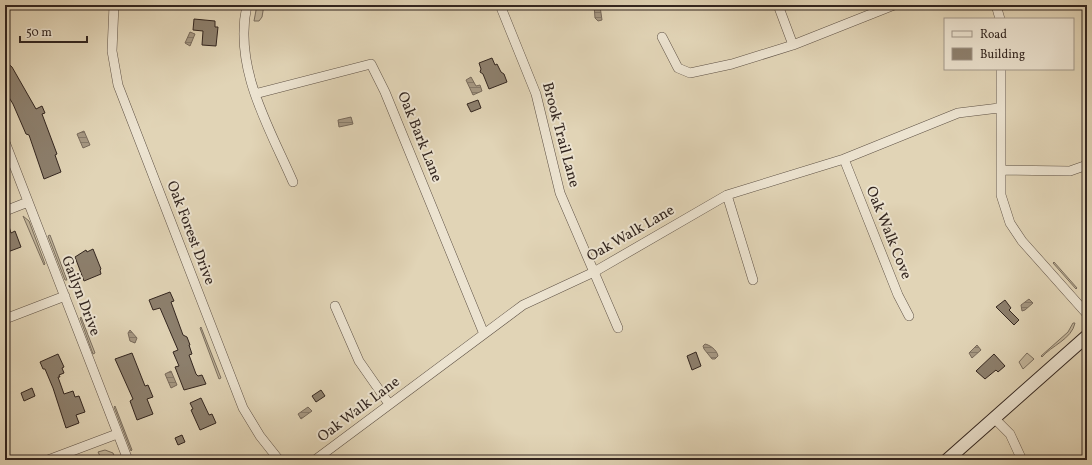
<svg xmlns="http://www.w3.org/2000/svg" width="1092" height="465" font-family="Vollkorn,serif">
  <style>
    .green { fill: #c3b69c; stroke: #7a6e5e }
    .water { fill: url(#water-rules); stroke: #786a5b }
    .building { fill: #8d806e; stroke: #32251f }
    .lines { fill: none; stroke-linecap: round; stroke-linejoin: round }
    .street-casing { stroke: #5e5145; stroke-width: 10 }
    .secondary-casing { stroke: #32251f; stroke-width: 14 }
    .street { stroke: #ece3d0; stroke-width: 9 }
    .secondary { stroke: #ece3d0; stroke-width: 12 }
    .labels { text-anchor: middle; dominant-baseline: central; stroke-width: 4; stroke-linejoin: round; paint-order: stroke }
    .street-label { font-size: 15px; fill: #32251f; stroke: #ece3d0 }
  </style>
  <defs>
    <pattern id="water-rules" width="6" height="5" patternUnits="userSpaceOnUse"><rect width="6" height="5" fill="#a69883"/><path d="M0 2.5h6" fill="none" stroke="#887c6b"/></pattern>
  </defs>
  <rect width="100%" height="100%" fill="#e1d4b6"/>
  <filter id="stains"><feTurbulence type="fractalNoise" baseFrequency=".005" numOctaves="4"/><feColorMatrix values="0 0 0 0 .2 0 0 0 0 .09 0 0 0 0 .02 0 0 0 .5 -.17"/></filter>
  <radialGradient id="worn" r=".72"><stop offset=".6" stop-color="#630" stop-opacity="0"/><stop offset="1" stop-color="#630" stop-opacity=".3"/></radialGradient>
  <path class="green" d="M 257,5 L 264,5 L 262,17 L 259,21 L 254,21 Z
    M 23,216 L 29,221 L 45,264 L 44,265 Z
    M 50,235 L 67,280 L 65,280 L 48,236 Z
    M 1054,262 L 1077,288 L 1076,289 L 1053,263 Z
    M 81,317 L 95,353 L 93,354 L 80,318 Z
    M 1073,323 L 1075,323 C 1072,339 1051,346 1042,357 L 1041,356 L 1068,332 Z
    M 201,327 L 221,378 L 219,379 L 200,328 Z
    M 1027,353 L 1034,359 L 1023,369 L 1019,362 Z
    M 115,406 L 132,450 L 131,451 L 114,407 Z
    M 105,450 L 113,453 L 116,460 L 102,460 L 98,452 Z"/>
  <path class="water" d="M 594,5 L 600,6 L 602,20 L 598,21 L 595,18 Z
    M 190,32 L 195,34 L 190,46 L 185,43 Z
    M 471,77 L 476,86 L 480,85 L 482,91 L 473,95 L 466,80 Z
    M 351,117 L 353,124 L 339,127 L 338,120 Z
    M 84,131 L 90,145 L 83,148 L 77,134 Z
    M 1029,299 L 1033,303 L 1025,310 L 1022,311 L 1021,305 Z
    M 130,330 L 137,338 L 135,343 L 130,341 L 128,333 Z
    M 705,344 C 710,345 717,350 718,356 L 715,359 L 712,359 L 704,349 L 703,346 Z
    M 977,345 L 981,350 L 972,358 L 969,353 Z
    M 171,371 L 177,385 L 171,388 L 165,374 Z
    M 308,407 L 312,411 L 301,419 L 298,414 Z"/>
  <path class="building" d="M 194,19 L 215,21 L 215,27 L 218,27 L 216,46 L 202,45 L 203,31 L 193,30 Z
    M 492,58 L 495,65 L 497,64 L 501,72 L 504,74 L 507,82 L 489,89 L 483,74 L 480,72 L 481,69 L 479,63 Z
    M 5,61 L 12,67 L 36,109 L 42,106 L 45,113 L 42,114 L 57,154 L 55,155 L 61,172 L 44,179 L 29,135 L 26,134 L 13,104 L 5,91 Z
    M 478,100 L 481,108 L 471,112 L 467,104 Z
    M 5,220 L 7,220 L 11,233 L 15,231 L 21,247 L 5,253 Z
    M 93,249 L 101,269 L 100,270 L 101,274 L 84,281 L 75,257 L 86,250 L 87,252 Z
    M 170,292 L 174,301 L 171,302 L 183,335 L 187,337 L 190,345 L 189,345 L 192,354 L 189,355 L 196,374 L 198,376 L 202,375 L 206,384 L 184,390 L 175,367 L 179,366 L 173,352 L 178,350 L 160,308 L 153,310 L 149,300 Z
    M 1005,300 L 1011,308 L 1009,310 L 1019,320 L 1014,325 L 996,307 Z
    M 696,352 L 701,366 L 692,370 L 687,356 Z
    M 132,353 L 145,386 L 148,385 L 153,397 L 147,399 L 153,414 L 137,420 L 130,401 L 133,399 L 115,359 Z
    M 58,354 L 64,367 L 62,368 L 64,373 L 59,375 L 60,377 L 58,377 L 64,394 L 73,391 L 75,397 L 79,396 L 85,412 L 76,415 L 79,423 L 66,428 L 53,388 L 45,369 L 43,369 L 40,362 Z
    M 994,354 L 1005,366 L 998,372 L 996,370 L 985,379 L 976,371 Z
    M 32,388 L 35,396 L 24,401 L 21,393 Z
    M 321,390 L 325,396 L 316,402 L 312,396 Z
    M 201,398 L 209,415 L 212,414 L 216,423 L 200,430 L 191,410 L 193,409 L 190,403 Z
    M 182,435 L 185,442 L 178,445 L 175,438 Z"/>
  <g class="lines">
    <defs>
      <path id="street" d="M 114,5 L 112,51 L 118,85 L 243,408 L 260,436 L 279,460
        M 247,5 C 233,68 269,127 293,182
        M 500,5 L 536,94 L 560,193 L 618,328
        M 778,5 L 793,45
        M 996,5 L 1000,19
        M 662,37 L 678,68 L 690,73 L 732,64 L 793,45 L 894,5
        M 1001,69 L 1001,195 L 1010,223 L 1022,241 L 1087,314
        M 255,94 L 371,64 L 385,92 L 484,334
        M 5,142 L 128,460
        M 844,159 L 898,295 L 909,316
        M 1001,170 L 1070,171 L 1087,165
        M 727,195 L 753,280
        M 5,211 L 28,202
        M 335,306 L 359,361 L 389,404
        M 5,319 L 65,296
        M 994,418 L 1010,434 L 1022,460
        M 48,460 L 117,434
        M 315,460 L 523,305 L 594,272 L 727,195 L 844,159 L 958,113 L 999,108"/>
      <path id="secondary" d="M 947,460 L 1087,336"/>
    </defs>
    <use href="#street" class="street-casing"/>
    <use href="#secondary" class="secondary-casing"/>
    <use href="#street" class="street"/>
    <use href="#secondary" class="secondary"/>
  </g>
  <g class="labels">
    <g class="street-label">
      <text transform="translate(560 135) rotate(75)">Brook Trail Lane</text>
      <text transform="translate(419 137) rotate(68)">Oak Bark Lane</text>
      <text transform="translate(190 233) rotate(69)">Oak Forest Drive</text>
      <text transform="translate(888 233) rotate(68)">Oak Walk Cove</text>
      <text transform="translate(631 234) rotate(-30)">Oak Walk Lane</text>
      <text transform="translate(80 296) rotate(69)">Gailyn Drive</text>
      <text transform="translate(359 410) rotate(-37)">Oak Walk Lane</text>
    </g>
  </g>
  <rect width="1092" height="465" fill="none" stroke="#e1d4b6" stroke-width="20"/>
  <rect x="6" y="6" width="1080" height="453" fill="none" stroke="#32251f" stroke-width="2"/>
  <rect x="10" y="10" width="1072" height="445" fill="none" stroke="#32251f"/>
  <rect x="944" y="18" width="130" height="52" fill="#ece3d0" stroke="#a29789"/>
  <rect x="952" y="31" width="20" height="6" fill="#ece3d0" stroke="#a29789"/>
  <text x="980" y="38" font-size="12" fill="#32251f">Road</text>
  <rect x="952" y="48" width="20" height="12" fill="#8d806e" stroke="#a29789"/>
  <text x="980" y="58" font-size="12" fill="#32251f">Building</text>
  <path d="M20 36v6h67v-6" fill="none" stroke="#32251f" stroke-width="2"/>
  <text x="26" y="36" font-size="12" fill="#32251f" stroke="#ece3d0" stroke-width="3" paint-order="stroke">50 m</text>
  <rect width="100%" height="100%" filter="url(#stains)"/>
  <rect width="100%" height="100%" fill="url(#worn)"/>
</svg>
